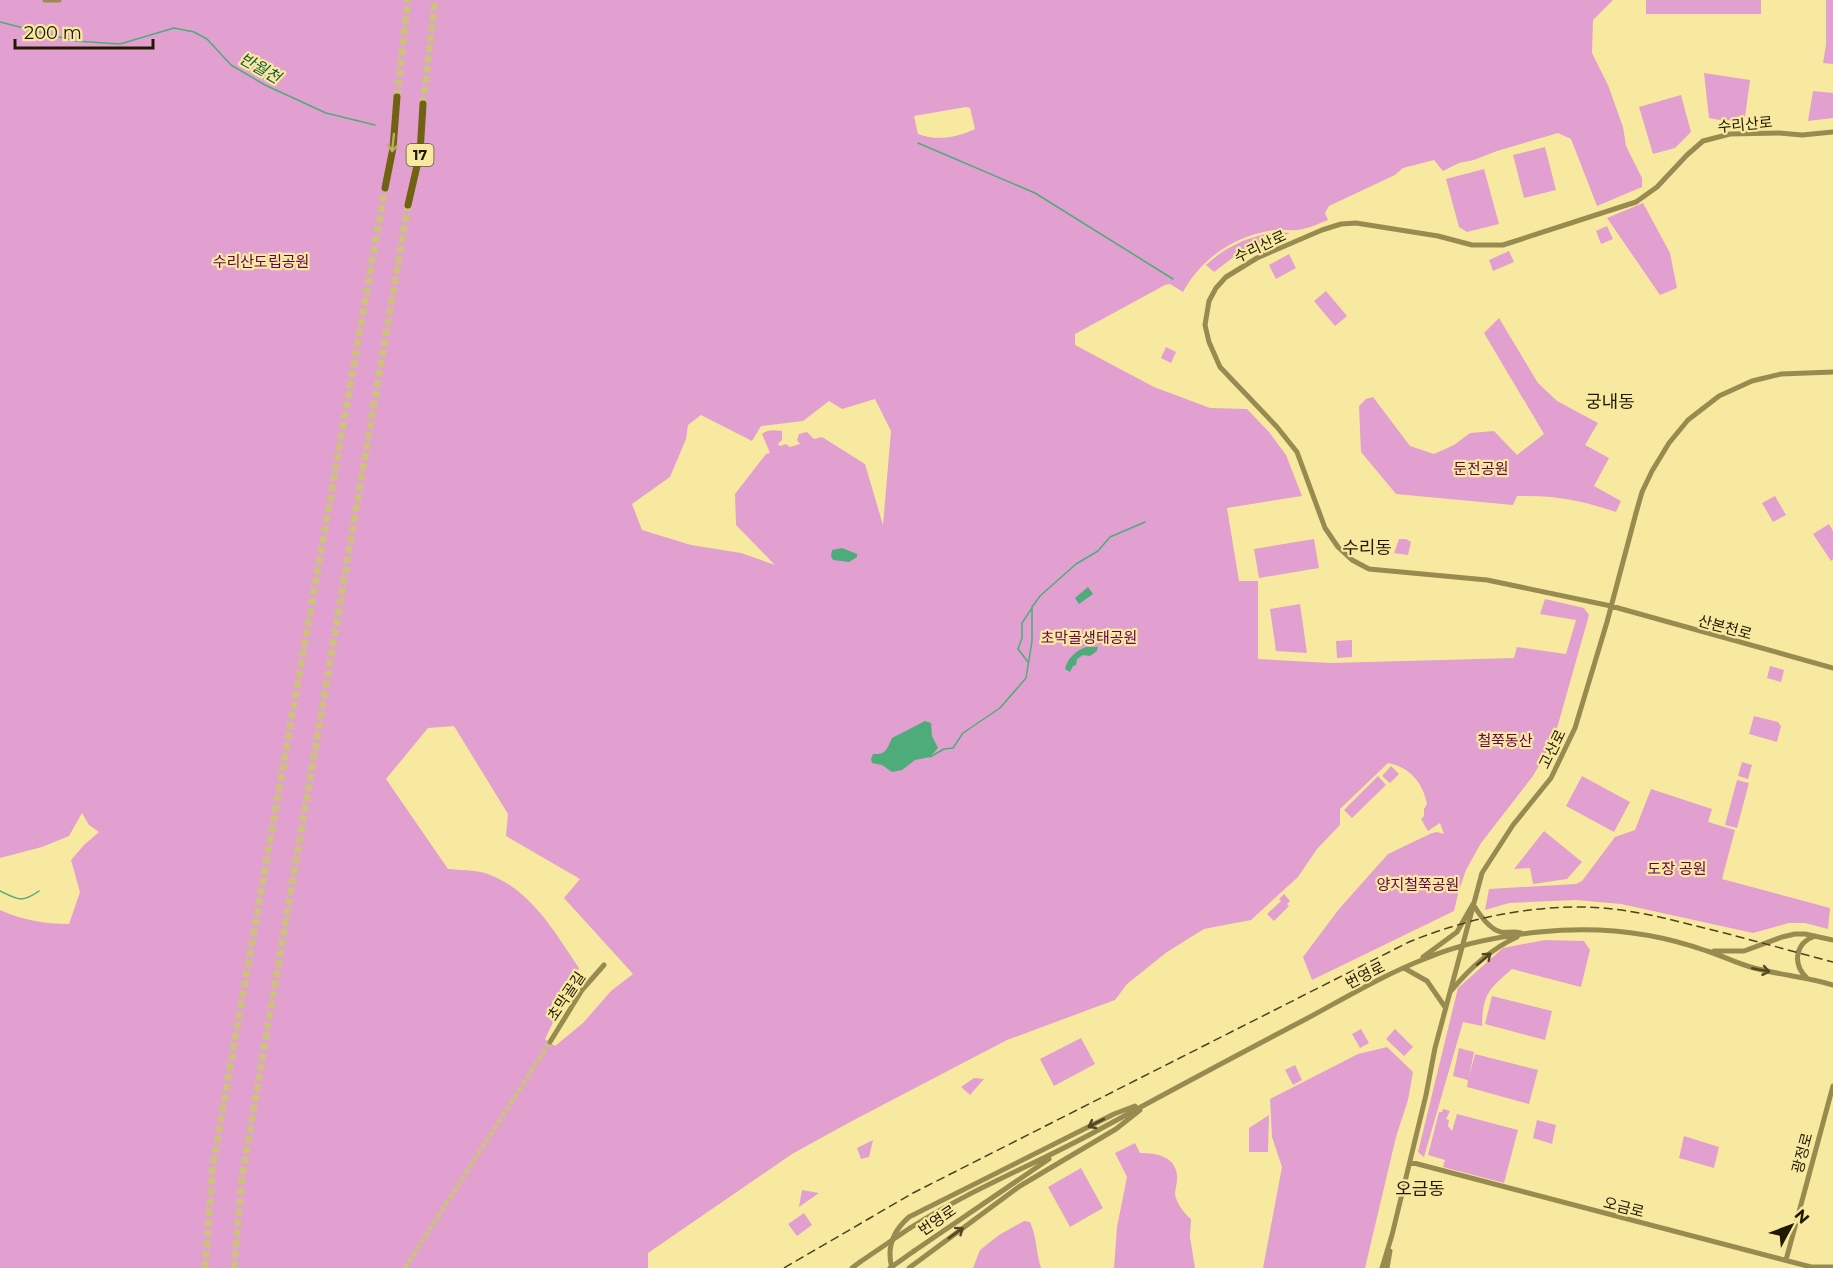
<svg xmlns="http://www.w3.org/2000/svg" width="1833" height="1268" font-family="Montserrat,'Noto Sans KR',sans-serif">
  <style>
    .green { fill: #e1a0cf; fill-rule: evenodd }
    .water { fill: #4dac79 }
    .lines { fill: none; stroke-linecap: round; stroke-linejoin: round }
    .stream { stroke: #4dac79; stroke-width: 1.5 }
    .secondary-tunnel { stroke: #cdc081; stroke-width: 5; stroke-dasharray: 5 2.5; stroke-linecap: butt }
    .highway-tunnel { stroke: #cdc081; stroke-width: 7; stroke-dasharray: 7 3.5; stroke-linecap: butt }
    .secondary { stroke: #988b50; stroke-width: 5 }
    .highway { stroke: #716213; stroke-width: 7 }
    .rail { stroke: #4c4320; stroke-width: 1.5; stroke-dasharray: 9 4.5; stroke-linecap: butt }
    .secondary-bridge { stroke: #988b50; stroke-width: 5 }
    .oneway { stroke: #bbac61 }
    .oneway2 { stroke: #514720 }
    .labels { text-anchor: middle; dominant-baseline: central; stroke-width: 4.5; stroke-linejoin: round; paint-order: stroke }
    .shield { fill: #f8e9a1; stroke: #625830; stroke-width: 1.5 }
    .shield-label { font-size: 14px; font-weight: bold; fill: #211a00 }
    .street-label { font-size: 15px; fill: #211a00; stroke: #f8e9a1 }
    .park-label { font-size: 15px; fill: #640253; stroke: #f8e9a1 }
    .water-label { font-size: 16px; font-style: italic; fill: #115937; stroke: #f8e9a1 }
    .quarter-label { font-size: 18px; fill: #211a00; stroke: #f8e9a1 }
  </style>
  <rect width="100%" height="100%" fill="#f8e9a1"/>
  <path class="green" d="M 0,0 L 1613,0 L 1593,20 L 1592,53 L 1608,85 L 1623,127 L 1626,146 L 1642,178 L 1642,187 L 1597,206 L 1571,139 L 1558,133 L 1497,151 L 1474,160 L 1459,163 L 1443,171 L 1434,160 L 1403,168 L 1395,175 L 1329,206 L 1325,213 L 1328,220 C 1318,224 1307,229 1297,230 C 1287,231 1278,229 1268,231 C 1232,238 1201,259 1183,292 L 1170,284 L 1165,285 L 1075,334 L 1075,345 L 1154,387 L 1210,408 L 1247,409 L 1269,432 L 1286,455 L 1302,496 L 1227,508 L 1239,581 L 1258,581 L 1258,659 L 1331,663 L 1514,658 L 1517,647 L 1566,654 L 1576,620 L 1540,614 L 1545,599 L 1584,608 L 1589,615 L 1554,739 L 1533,776 L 1481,843 L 1466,870 L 1459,890 L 1454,911 L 1312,980 L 1303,957 L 1339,909 L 1388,854 L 1432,833 L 1437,832 L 1444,834 L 1440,823 L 1428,831 L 1421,819 L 1424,816 L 1424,809 L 1427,804 C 1423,783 1410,767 1388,763 L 1340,809 L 1340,825 L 1317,849 L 1298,877 L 1251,920 L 1204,929 L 1167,952 L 1127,984 L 1115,1000 L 1007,1040 L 852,1121 L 792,1154 L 648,1253 L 648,1268 L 0,1268 L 0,910 C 22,920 45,924 69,924 L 80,892 L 71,860 L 84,845 L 99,832 L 89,825 L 82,813 L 69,836 L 42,847 L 0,858 ZM 966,107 L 970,108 L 975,129 C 956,138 937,141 918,134 L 914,116 ZM 875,399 L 891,431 L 883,525 L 865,464 L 822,437 L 814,439 L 807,432 L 799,434 L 797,440 L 800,444 L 790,447 L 786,444 L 780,446 L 778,444 L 782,440 L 782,431 C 775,430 768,429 762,434 L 770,453 L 766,454 L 735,494 L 736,525 L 775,565 L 741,553 L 691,545 L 642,530 L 632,504 L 670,477 L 686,439 L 688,425 L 701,415 L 752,441 L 761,426 L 803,421 L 829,401 L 842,409 ZM 454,726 L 508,814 L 506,836 L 580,879 L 564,898 L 633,974 L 611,991 L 583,1023 L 555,1046 L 545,1039 L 579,968 C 554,931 530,888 485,873 C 474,870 460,870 448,869 L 386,779 L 428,728 Z
    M 1646,0 L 1761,0 L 1761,14 L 1646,14 Z
    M 1826,0 L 1833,0 L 1833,64 L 1823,63 L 1826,45 Z
    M 1704,73 L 1750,80 L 1745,117 L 1725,121 L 1709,118 Z
    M 1813,91 L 1833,93 L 1833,118 L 1808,121 Z
    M 1681,95 L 1691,132 L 1675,148 L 1653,154 L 1639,107 Z
    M 1545,147 L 1556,190 L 1524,198 L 1513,155 Z
    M 1484,169 L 1499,224 L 1467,232 L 1459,227 L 1446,179 Z
    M 1643,203 L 1670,253 L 1677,288 L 1660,295 L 1607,218 Z
    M 1607,226 L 1613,239 L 1601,244 L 1596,231 Z
    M 1277,232 L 1290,233 L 1235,256 L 1214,272 L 1206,265 C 1226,246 1250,236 1277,232 Z
    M 1509,251 L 1514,262 L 1493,271 L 1489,260 Z
    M 1289,254 L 1296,268 L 1276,279 L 1269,265 Z
    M 1326,291 L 1347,316 L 1335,326 L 1314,301 Z
    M 1499,318 L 1538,383 L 1557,401 L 1598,423 L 1585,445 L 1609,458 L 1594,486 L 1621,501 L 1616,512 C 1580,500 1556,495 1517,496 L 1513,505 L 1396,494 L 1361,452 L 1359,406 L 1366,399 L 1373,397 L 1410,446 L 1434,454 L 1454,445 L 1470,433 L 1494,431 L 1517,455 L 1544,434 L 1484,333 Z
    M 1166,347 L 1176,352 L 1171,363 L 1161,358 Z
    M 1775,496 L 1786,515 L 1773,522 L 1762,503 Z
    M 1829,524 L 1833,531 L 1833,559 L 1831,561 L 1813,534 Z
    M 1314,539 L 1319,568 L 1259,578 L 1254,549 Z
    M 1399,539 L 1406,539 L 1411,542 L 1408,555 L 1394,553 Z
    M 1300,604 L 1307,653 L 1276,651 L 1270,609 Z
    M 1352,640 L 1352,657 L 1337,658 L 1336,641 Z
    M 1770,666 L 1784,670 L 1781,682 L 1767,678 Z
    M 1754,716 L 1778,722 L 1781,726 L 1777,742 L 1749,734 Z
    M 1742,762 L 1752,765 L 1748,779 L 1738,776 Z
    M 1391,766 L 1399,774 L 1390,783 L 1382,776 Z
    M 1378,776 L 1386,785 L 1352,818 L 1344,810 Z
    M 1582,776 L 1630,802 L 1614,832 L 1566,806 Z
    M 1737,780 L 1749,783 L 1737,828 L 1725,825 Z
    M 1651,789 L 1712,809 L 1708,822 L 1735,830 L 1722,879 L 1830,908 L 1828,929 L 1805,923 L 1789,923 L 1753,933 L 1621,904 L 1576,900 L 1509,903 L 1485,910 L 1489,889 L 1576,884 L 1582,881 L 1615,837 L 1635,830 Z
    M 1544,831 L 1582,862 L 1567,879 L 1533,884 L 1530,868 L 1514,869 Z
    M 1284,894 L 1290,901 L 1287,904 L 1289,906 L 1274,921 L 1267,914 L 1281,901 L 1279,899 Z
    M 1545,940 L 1584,941 L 1590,950 L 1581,987 L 1512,969 C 1488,990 1483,994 1482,1026 L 1463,1022 L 1424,1157 L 1418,1152 L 1458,988 L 1503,948 Z
    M 1492,996 L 1552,1011 L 1545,1040 L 1485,1024 Z
    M 1361,1029 L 1369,1043 L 1360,1048 L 1352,1034 Z
    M 1395,1029 L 1413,1047 L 1404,1056 L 1386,1039 Z
    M 1081,1038 L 1095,1064 L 1054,1086 L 1040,1059 Z
    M 1387,1047 L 1413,1072 L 1408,1100 L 1396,1137 L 1365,1268 L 1263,1268 L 1282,1167 L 1272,1137 L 1270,1099 L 1358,1054 Z
    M 1459,1048 L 1474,1052 L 1469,1077 L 1475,1054 L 1538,1070 L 1529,1104 L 1467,1087 L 1468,1080 L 1453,1076 Z
    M 1295,1065 L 1302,1080 L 1293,1085 L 1285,1070 Z
    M 974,1078 L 984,1079 L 970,1095 L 961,1087 Z
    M 1443,1109 L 1450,1111 L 1446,1119 L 1449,1120 L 1448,1126 L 1452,1131 L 1457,1114 L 1518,1130 L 1504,1183 L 1443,1167 L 1445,1160 L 1428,1155 L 1439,1112 L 1442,1112 Z
    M 1269,1115 L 1268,1152 L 1249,1152 L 1249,1128 Z
    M 1537,1120 L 1556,1125 L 1552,1144 L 1533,1138 Z
    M 1684,1136 L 1719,1147 L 1714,1168 L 1679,1158 Z
    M 873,1140 L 869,1157 L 861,1159 L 857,1148 Z
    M 1135,1143 L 1140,1153 C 1156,1153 1175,1156 1177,1175 C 1178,1182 1175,1188 1175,1195 C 1177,1203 1184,1214 1191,1219 L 1190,1237 L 1195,1268 L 1114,1268 L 1117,1227 L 1127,1177 L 1115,1153 Z
    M 1081,1168 L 1103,1208 L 1070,1227 L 1048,1187 Z
    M 802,1190 L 819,1193 L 799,1207 Z
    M 804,1213 L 812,1225 L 797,1236 L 788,1224 Z
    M 1024,1221 L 1030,1222 C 1037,1237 1036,1253 1041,1268 L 973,1268 L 980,1250 L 999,1235 Z"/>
  <path class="water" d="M 842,548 L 857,554 L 857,557 L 849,562 L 833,560 L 831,556 L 832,550 Z
    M 1088,587 L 1093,594 L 1079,604 L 1075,598 Z
    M 1086,647 L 1098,647 L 1097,651 L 1090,656 L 1083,655 L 1077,659 L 1076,665 L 1073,666 L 1070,672 L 1065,669 C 1067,659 1076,650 1086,647 Z
    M 925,721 L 931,723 L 932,736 L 938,748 L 930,757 L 915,760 L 902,770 L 892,772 L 882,765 L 872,763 L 871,759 L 873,754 C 887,755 887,748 892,738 Z"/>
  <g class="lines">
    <path class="stream" d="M 0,22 L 75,41 L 120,44 L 174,28 L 194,32 L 207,39 L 231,65 L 265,85 L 326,113 L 375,125
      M 918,143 L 1035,193 L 1173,279
      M 1028,662 L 1018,649 L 1022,638 L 1022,623 L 1032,608
      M 930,757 L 944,749 L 953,748 L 963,733 L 1000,708 L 1026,678 L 1032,641 L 1032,607 L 1040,596 L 1076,564 L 1098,551 L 1110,537 L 1145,522
      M 0,891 C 18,900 22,903 39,891"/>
    <path class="secondary-tunnel" d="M 405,1268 L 550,1042"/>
    <path class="highway-tunnel" d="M 397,97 L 408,0
      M 423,104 L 435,0
      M 205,1268 L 213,1164 L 385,188
      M 234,1268 L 242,1177 L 408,205"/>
    <path class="secondary" d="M 45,0 L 59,0
      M 1833,132 L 1802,135 L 1779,133 L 1730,134 L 1703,141 L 1687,155 L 1657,187 L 1636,202 L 1503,245 L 1472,245 L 1438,236 L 1356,223 L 1341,224 L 1322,230 L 1257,258 L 1226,277 L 1216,288 L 1209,301 L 1205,325 L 1209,342 L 1220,367 L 1277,427 L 1297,452 L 1325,528 L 1338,547 L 1352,560 L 1369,569 L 1487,580 L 1611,606 L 1833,668
      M 1714,951 L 1744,951 L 1782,937 L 1795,934 L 1805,934 L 1833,940
      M 1423,957 L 1457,932 L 1473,904 C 1478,913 1490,930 1501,932 C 1508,933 1513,931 1521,933
      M 1404,968 L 1427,981 L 1445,1007
      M 1807,978 C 1792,964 1795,943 1815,936
      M 1451,991 C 1469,969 1491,949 1517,937
      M 550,1042 L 582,990 L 604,965
      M 1410,1162 L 1811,1267 L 1833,1267
      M 910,1228 C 971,1189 1039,1163 1102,1128 C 1170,1091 1237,1055 1306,1019 C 1345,998 1385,974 1427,958 C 1462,943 1501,936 1539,932 C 1595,926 1654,932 1707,951 C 1723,956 1738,964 1754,968 C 1780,975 1807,977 1833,985
      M 914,1251 L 1049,1159
      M 1786,1260 L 1833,1086
      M 852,1268 L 860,1262
      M 892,1268 C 886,1247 893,1231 909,1217 L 1114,1114 L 1135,1106
      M 909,1268 L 1020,1186 L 1116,1129 L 1140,1110
      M 1382,1268 L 1392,1235 L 1426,1095 L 1435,1048 L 1482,873 L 1513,825 L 1551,778 L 1575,728 L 1607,622 L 1636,513 L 1642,492 L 1652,471 L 1669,443 L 1688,420 L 1719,396 L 1752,381 L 1781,374 L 1833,372
      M 1387,1268 L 1390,1251"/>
    <path class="highway" d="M 385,188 L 393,148 L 397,97
      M 408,205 L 420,153 L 423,104"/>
    <path class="rail" d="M 784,1268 L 913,1193 L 1409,942 C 1463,920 1520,907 1579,907 C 1618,907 1658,916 1696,926 C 1742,937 1787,950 1833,962"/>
    <path class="secondary-bridge" d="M 860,1262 L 910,1228
      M 890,1268 L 914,1251"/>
  </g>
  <defs><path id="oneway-shaft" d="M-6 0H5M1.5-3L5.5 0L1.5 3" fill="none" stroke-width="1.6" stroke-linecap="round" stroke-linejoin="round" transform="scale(1.5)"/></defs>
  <use class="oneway" href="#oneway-shaft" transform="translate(393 143) rotate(96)"/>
  <g class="oneway2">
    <use href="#oneway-shaft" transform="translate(1484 959) rotate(-41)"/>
    <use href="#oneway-shaft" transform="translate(1761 970) rotate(11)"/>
    <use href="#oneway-shaft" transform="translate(1096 1123) rotate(153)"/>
    <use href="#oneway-shaft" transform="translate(956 1233) rotate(-36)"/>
  </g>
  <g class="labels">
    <rect class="shield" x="406.5" y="144" width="27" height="22" rx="4.5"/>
    <g class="shield-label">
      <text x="420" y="155">17</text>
    </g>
    <g class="street-label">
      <text transform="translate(1745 124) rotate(-5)">수리산로</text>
      <text transform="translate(1260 246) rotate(-25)">수리산로</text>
      <text transform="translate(1725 627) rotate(15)">산본천로</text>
      <text transform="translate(1552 749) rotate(-64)">고산로</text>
      <text transform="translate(1365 975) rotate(-27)">번영로</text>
      <text transform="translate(566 996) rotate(-56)">초막골길</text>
      <text transform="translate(1802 1153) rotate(-75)">광정로</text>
      <text transform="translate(1624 1207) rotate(14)">오금로</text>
      <text transform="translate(937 1220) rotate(-34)">번영로</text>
    </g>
    <g class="park-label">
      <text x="261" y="261">수리산도립공원</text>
      <text x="1481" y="468">둔전공원</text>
      <text x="1089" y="637">초막골생태공원</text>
      <text x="1505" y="740">철쭉동산</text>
      <text x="1677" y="868">도장 공원</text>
      <text x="1418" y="884">양지철쭉공원</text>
    </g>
    <g class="water-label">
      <text transform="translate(260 68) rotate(30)">반월천</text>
    </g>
    <g class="quarter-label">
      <text x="1610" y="402">궁내동</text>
      <text x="1367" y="548">수리동</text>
      <text x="1420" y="1189">오금동</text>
    </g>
  </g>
  <g transform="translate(1791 1226) rotate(49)" stroke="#f8e9a1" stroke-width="4.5" paint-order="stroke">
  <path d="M0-4.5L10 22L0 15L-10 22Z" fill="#211a00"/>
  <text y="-9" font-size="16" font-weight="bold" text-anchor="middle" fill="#211a00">N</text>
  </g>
  <path d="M15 39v9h138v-9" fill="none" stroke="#211a00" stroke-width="3"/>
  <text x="24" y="39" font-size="18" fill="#211a00" stroke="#f8e9a1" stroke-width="4.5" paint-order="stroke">200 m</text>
</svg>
